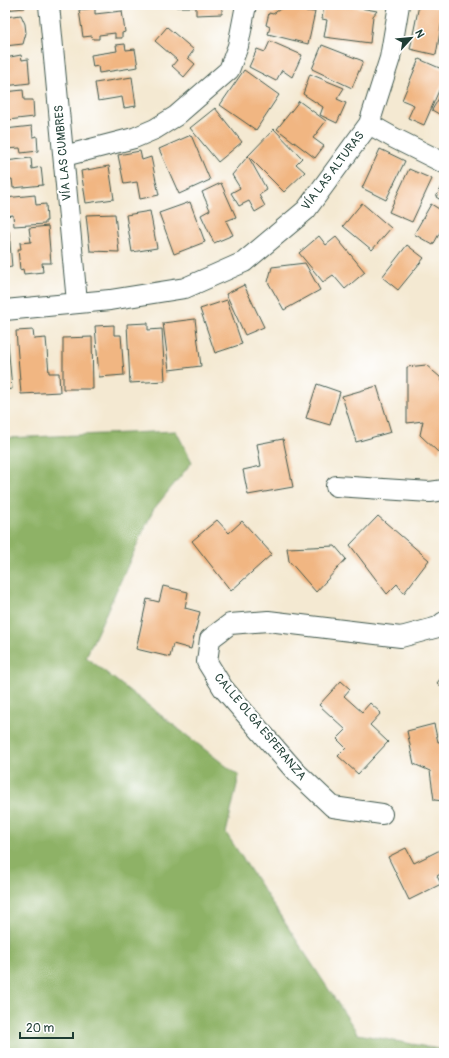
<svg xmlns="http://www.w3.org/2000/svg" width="449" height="1058" font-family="Pangolin,sans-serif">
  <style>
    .forest { fill: #8eb266; stroke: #56784d }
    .building { fill: #f1b682 }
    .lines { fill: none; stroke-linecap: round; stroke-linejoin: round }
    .street-casing { stroke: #3f574c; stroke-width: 22 }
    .street { stroke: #fff; stroke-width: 20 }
    .labels { text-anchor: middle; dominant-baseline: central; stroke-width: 4; stroke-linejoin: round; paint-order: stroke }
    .street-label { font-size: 12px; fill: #1f3d34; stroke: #fff }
  </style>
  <rect width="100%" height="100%" fill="#fff"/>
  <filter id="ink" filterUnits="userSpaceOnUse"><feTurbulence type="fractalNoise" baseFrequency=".025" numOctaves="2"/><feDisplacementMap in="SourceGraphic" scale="8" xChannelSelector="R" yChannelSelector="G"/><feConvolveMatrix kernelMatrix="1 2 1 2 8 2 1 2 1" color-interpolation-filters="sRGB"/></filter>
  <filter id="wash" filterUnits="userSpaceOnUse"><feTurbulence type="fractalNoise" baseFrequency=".012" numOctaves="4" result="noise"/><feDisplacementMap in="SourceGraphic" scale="16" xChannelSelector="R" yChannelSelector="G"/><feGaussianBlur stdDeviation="0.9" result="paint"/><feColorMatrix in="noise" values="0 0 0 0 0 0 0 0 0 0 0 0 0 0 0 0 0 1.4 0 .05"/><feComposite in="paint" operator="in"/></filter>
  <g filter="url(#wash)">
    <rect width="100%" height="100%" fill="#f4e9d2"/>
    <path class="forest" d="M 176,431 L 192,462 L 153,510 L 86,657 L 239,776 L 226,833 L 358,1034 L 444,1050 L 444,1053 L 5,1053 L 5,438 Z"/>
    <g id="blocks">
      <path class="building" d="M 5,5 L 25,5 L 25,8 L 5,10 Z
        M 177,5 L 222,5 L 222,14 L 196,15 L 196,7 L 177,7 Z
        M 286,5 L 305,8 L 305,11 L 315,12 L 308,44 L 268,34 L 270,27 L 266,25 L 269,13 L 273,14 Z
        M 324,5 L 344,5 L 377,11 L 373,16 L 370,43 L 324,37 L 327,20 L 322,19 Z
        M 419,5 L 444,9 L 436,55 L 410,49 Z
        M 95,8 L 95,14 L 122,11 L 125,32 L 122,33 L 122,38 L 115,38 L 115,33 L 99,35 L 99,39 L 93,39 L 92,36 L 83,37 L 79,10 Z
        M 21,15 L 25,24 L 26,33 L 23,44 L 5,46 L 5,17 Z
        M 167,27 L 194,50 L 188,58 L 195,64 L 184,77 L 172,66 L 177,60 L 155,41 Z
        M 270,41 L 302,55 L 292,77 L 282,70 L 276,81 L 249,67 L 257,49 L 265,52 Z
        M 125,44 L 126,50 L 135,49 L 138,67 L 99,73 L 98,66 L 93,67 L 91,55 L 117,51 L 116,45 Z
        M 322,45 L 363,61 L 352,88 L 312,69 Z
        M 21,55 L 22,60 L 28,59 L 30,83 L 5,86 L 5,58 Z
        M 419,59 L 444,70 L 444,79 L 424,125 L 408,118 L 414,105 L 402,100 Z
        M 244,70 L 279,95 L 256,130 L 220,105 Z
        M 310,74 L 344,88 L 337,99 L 346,103 L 337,123 L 320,115 L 323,107 L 303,94 Z
        M 132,77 L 136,106 L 124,108 L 122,97 L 98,101 L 95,83 Z
        M 23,90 L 24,100 L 33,100 L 34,117 L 8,120 L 7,111 L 5,111 L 5,92 Z
        M 442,93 L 444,94 L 444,117 L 432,110 Z
        M 299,101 L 326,121 L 313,138 L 324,146 L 315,158 L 277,129 Z
        M 215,108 L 242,142 L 218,162 L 190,128 Z
        M 32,126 L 33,137 L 37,136 L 38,151 L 21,153 L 20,148 L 5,149 L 5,129 Z
        M 274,129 L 302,158 L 296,164 L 305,172 L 284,192 L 248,156 Z
        M 191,135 L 210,180 L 179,194 L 159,149 Z
        M 380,149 L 405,161 L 386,200 L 362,188 Z
        M 140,151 L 142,160 L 151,157 L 159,195 L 140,199 L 137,182 L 124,184 L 118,155 Z
        M 248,156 L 267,190 L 259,195 L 265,206 L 255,212 L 249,201 L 239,206 L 231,193 L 240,188 L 232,175 Z
        M 31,158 L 32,169 L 41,167 L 43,185 L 13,188 L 12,179 L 5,180 L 5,161 Z
        M 109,166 L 114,199 L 86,203 L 81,171 Z
        M 409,169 L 432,179 L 412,222 L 389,212 Z
        M 221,183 L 236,217 L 226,221 L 233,235 L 214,243 L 201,215 L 210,210 L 202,192 Z
        M 444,183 L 444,202 L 436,197 Z
        M 35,195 L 36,205 L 46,204 L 47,221 L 45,221 L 45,224 L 14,226 L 13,215 L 5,216 L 5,198 Z
        M 190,202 L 205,242 L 174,254 L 159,213 Z
        M 362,203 L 391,228 L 372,250 L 343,226 Z
        M 431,204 L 444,212 L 444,225 L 433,245 L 414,234 Z
        M 150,211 L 157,248 L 132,252 L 126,215 Z
        M 115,214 L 119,252 L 90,251 L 86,215 Z
        M 48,226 L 51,263 L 42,263 L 43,272 L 24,274 L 23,269 L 20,270 L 18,249 L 21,249 L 20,243 L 31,242 L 29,228 Z
        M 9,231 L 12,267 L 5,268 L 5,232 Z
        M 319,236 L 326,245 L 336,237 L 365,272 L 345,289 L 333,275 L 323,282 L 299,253 Z
        M 407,245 L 424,258 L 398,290 L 382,277 Z
        M 305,263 L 320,290 L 284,310 L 268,282 L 272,267 Z
        M 244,285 L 264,327 L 245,335 L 226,294 Z
        M 227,300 L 242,344 L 215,353 L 200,309 Z
        M 195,319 L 201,366 L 169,370 L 163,323 Z
        M 148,323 L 148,330 L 162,329 L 165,381 L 130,383 L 127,324 Z
        M 114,325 L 114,335 L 121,335 L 124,375 L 99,377 L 95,326 Z
        M 33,330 L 34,339 L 46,338 L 49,373 L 59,373 L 60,392 L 21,394 L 16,331 Z
        M 92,337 L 93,389 L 63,389 L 63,338 Z
        M 5,343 L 8,343 L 12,389 L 5,390 Z
        M 426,365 L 440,377 L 444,385 L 444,443 L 438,452 L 420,435 L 423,421 L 407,423 L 407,367 Z
        M 317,384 L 340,392 L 330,425 L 306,418 Z
        M 377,386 L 391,432 L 356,442 L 342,396 Z
        M 283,439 L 293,487 L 248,495 L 243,470 L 261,466 L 257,444 Z
        M 378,516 L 429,560 L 404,593 L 397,584 L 387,594 L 350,545 Z
        M 217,520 L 229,533 L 242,521 L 272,554 L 231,591 L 192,541 Z
        M 335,546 L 346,559 L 316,592 L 289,561 L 287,548 Z
        M 163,586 L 188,592 L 185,608 L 200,612 L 191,649 L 173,644 L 170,657 L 136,649 L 147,599 L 159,602 Z
        M 444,674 L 444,689 L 437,683 Z
        M 341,681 L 350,689 L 344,696 L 362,712 L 370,703 L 381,713 L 370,725 L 388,742 L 358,774 L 338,756 L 346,748 L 337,739 L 346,730 L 319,705 Z
        M 434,724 L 438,742 L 444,741 L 444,801 L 434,800 L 430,771 L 414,764 L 407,731 Z
        M 406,848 L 414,863 L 444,848 L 444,872 L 437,876 L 441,884 L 409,900 L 388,857 Z"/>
    </g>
  </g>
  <g filter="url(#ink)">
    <use href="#blocks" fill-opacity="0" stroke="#3f574c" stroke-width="1"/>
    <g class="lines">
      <defs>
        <path id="street" d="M 49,5 L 77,302
          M 369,124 L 394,138 L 444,163
          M 64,156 L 134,138 L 155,129 L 176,116 L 229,70 L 238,46 L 246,5
          M 5,310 L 110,300 L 185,288 L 244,262 L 306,210 L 369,124 L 390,58 L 399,5
          M 336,486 L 430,492 L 444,490
          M 382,814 L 333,807 L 296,772 L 223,688 L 207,662 L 210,639 L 230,624 L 268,621 L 401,637 L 438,627 L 444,622"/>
      </defs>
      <use href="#street" class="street-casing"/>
      <use href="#street" class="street"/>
    </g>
  </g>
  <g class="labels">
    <g class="street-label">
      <text transform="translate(63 153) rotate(-95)">VÍA LAS CUMBRES</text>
      <text transform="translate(333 171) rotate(-53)">VÍA LAS ALTURAS</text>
      <text transform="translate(260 727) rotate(50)">CALLE OLGA ESPERANZA</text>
    </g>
  </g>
  <rect width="449" height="1058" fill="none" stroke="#fff" stroke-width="20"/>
  <g transform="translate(411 38) rotate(63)" stroke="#ffffff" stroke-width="3" paint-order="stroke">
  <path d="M0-3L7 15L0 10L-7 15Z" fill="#1f3d34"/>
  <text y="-6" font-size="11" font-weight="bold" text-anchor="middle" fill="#1f3d34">N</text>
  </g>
  <path d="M20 1032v6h53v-6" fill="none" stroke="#1f3d34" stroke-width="2"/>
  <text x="26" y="1032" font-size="12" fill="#1f3d34" stroke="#ffffff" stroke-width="3" paint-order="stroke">20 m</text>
</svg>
